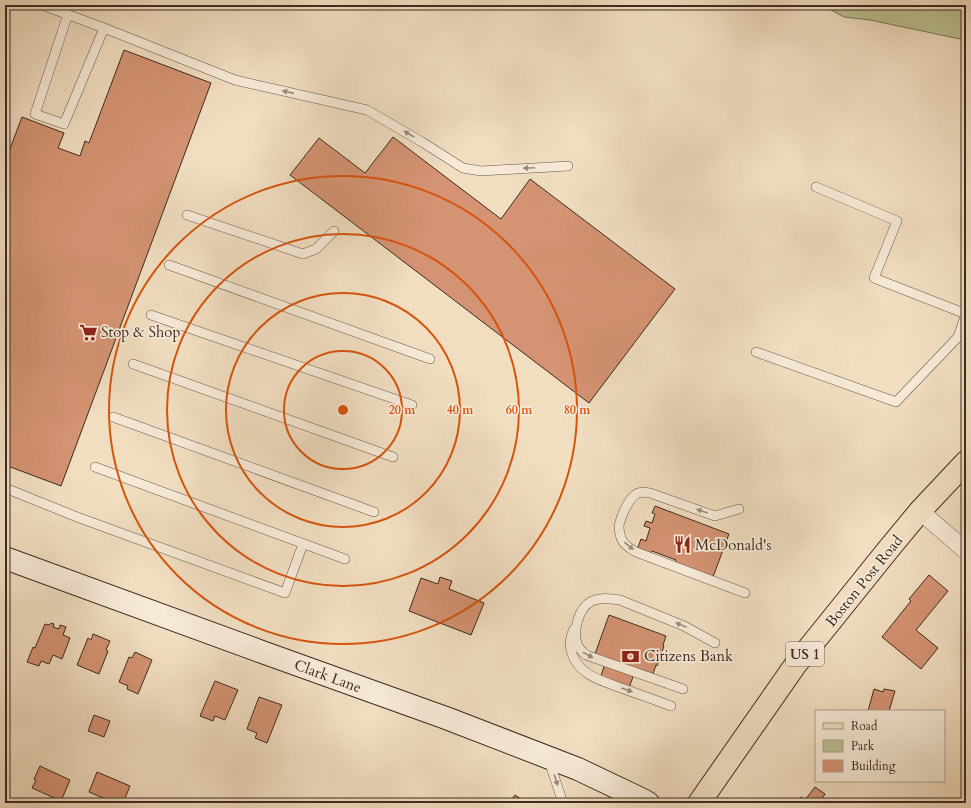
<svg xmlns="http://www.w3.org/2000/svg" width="971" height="808" font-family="Cardo,serif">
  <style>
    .green { fill: #bbc192; stroke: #7c765a }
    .building { fill: #d49372; stroke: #3d2b22 }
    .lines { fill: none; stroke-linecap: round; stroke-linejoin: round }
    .service-casing { stroke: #6a584a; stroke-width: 10 }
    .minor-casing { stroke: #6a584a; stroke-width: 18 }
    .secondary-casing { stroke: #3d2b22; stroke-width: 24 }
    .primary-casing { stroke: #3d2b22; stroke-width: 24 }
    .service { stroke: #f6ead7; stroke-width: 9 }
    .minor { stroke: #f6ead7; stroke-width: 17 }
    .secondary { stroke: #f6ead7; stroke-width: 22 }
    .primary { stroke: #f1dec1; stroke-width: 22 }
    .oneway { fill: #9a8a7c }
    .ring { fill: none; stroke: #d7540e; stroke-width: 2 }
    .labels { text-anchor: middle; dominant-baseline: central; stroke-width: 3.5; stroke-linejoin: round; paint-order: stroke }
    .shield { fill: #f6ead7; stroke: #746458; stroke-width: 1 }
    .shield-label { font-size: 14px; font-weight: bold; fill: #3d2b22 }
    .poi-label { font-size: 15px; fill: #3d2b22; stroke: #f6ead7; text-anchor: start }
    .street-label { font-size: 15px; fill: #3d2b22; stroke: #f6ead7 }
    .centre { fill: #d7540e; stroke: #f6ead7; stroke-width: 2 }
    .ring-label { font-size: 12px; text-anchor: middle; font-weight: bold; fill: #d7540e; stroke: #f6ead7; stroke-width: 3.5; stroke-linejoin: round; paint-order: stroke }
  </style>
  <rect width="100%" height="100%" fill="#f1dec1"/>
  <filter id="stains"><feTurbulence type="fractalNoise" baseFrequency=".005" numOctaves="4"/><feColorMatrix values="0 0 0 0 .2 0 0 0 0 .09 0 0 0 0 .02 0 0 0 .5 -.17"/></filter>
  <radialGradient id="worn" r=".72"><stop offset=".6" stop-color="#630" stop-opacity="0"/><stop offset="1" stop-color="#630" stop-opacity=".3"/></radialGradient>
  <path class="green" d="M 822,5 L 966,5 L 966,42 L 960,39 L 870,20 L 844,17 Z"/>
  <path class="building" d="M 124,50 L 211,83 L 61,486 L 5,465 L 5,162 L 22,117 L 64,133 L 58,148 L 80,156 L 85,141 L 89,143 Z
    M 393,137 L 501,219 L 530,179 L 675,289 L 589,403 L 290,175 L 319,138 L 365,173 Z
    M 655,506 L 729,534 L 713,577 L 674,563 L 676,560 L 652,551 L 650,555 L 637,550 L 641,539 L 646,541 L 650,528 L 644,526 L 646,521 L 652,523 L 655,514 L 652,513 Z
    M 929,575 L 948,591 L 916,630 L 938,648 L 921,669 L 882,637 L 911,601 L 909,599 Z
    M 440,577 L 452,581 L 449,589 L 484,603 L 471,635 L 409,611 L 421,578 L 438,584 Z
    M 609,615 L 666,636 L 663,645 L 664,646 L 657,666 L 656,665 L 653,674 L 636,668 L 627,694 L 598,684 L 607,658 L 595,654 Z
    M 51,623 L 54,624 L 53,627 L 59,629 L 60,625 L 66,627 L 63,635 L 70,638 L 62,659 L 53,655 L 49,664 L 41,661 L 39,666 L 27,662 L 33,647 L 35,648 L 45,624 L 49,625 Z
    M 93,634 L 110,641 L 106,650 L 108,651 L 99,674 L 77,665 L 88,638 L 91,640 Z
    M 135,652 L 152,660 L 138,694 L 127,689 L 128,686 L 119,682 L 129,657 L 132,658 Z
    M 215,681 L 238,690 L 225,720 L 215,716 L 213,721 L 200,716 Z
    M 874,689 L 883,692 L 884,689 L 895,691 L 889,711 L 868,711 Z
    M 259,697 L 282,705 L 267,743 L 255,738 L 257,733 L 247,729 Z
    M 94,715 L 110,721 L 104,737 L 88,731 Z
    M 40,766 L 70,780 L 61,801 L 32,788 L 36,780 L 34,779 Z
    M 97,772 L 130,786 L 123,803 L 115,803 L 89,792 Z
    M 815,787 L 825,794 L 819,803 L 797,803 L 801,797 L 805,800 Z
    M 515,795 L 527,803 L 509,803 Z"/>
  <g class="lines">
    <defs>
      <path id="service" d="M 42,5 L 104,28 L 235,80 L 367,110 L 422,142 L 463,168 L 481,171 L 568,166
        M 5,7 L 6,5
        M 68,14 L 35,114 L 64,124 L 104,28
        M 816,187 L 897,221 L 874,278 L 966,314
        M 187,215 L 303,254 L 316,249 L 334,231
        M 169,265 L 430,359
        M 151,315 L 412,405
        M 756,352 L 896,402 L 958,337 L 966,314
        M 133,364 L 393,457
        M 113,417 L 374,512
        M 95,467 L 345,559
        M 5,488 L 77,517 L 285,593 L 303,544
        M 739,509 L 715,516 L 650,493 C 644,492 639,491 635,495 C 628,500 621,517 619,525 C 619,530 620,536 622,540 C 625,546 631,549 636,552 L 745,593
        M 574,629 C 570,637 569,645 572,654 C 580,677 606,682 627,690 C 641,695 656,700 671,706
        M 683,689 L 586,655 C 583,652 580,650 578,646 C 572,632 578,608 592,601 C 601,597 611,599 620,600 L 684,626 L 715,643
        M 549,761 L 563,803"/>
      <path id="minor" d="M 920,511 L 966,551"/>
      <path id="secondary" d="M 5,558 L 262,652 L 446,718 L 578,769 L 643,800 L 648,803"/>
      <path id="primary" d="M 699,803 L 796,664 L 887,551 L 920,511 L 966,462"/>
    </defs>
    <use href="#service" class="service-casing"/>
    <use href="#minor" class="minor-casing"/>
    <use href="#secondary" class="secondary-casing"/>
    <use href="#primary" class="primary-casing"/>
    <use href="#service" class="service"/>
    <use href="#minor" class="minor"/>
    <use href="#secondary" class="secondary"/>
    <use href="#primary" class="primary"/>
  </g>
  <defs><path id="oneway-solid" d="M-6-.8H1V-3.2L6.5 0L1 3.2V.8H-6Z"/></defs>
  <g class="oneway">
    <use href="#oneway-solid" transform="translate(288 92) rotate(-167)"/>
    <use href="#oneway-solid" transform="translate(409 134) rotate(-150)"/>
    <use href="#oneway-solid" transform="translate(529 168) rotate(177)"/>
    <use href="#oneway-solid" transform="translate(702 511) rotate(-161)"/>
    <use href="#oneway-solid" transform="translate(629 546) rotate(39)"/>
    <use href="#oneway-solid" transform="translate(681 625) rotate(-157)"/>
    <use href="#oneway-solid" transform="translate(588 655) rotate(29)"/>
    <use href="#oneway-solid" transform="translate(627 690) rotate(20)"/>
    <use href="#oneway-solid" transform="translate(556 780) rotate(72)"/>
  </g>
  <g class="ring">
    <circle cx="343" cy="410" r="59"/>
    <circle cx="343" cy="410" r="117"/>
    <circle cx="343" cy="410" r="176"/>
    <circle cx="343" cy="410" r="234"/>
  </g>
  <defs>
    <symbol id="supermarket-bare" viewBox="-9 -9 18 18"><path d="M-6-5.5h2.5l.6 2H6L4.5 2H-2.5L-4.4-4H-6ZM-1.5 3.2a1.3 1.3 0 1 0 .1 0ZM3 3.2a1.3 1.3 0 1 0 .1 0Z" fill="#8f2418" stroke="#f6ead7" stroke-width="2.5" paint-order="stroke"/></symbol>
    <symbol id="restaurant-bare" viewBox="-9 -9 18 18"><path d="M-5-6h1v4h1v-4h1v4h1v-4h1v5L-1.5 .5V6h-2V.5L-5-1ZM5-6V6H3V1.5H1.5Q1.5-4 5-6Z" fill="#8f2418" stroke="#f6ead7" stroke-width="2.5" paint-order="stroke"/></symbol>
    <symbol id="bank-bare" viewBox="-9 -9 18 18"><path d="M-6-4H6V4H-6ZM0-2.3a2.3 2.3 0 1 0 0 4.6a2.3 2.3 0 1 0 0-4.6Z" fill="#8f2418" stroke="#f6ead7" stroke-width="2.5" paint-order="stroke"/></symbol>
  </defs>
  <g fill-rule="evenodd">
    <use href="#supermarket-bare" x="76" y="320" width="25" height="25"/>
    <use href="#restaurant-bare" x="670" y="532" width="25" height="25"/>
    <use href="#bank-bare" x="618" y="644" width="25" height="25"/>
  </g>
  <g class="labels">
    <rect class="shield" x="786" y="642" width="38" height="24" rx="3"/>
    <g class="shield-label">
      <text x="805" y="654">US 1</text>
    </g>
    <g class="poi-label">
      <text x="101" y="332">Stop &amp; Shop</text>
      <text x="695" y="545">McDonald's</text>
      <text x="644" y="656">Citizens Bank</text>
    </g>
    <g class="street-label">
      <text transform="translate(864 581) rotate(-51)">Boston Post Road</text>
      <text transform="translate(328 676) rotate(20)">Clark Lane</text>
    </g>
  </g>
  <circle cx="343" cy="410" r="6" class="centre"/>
  <g class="ring-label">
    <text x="402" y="414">20 m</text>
    <text x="460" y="414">40 m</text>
    <text x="519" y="414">60 m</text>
    <text x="577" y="414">80 m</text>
  </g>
  <rect width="971" height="808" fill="none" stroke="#f1dec1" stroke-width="20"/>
  <rect x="6" y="6" width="959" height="796" fill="none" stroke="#3d2b22" stroke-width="2"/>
  <rect x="10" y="10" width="951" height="788" fill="none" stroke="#3d2b22"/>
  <rect x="815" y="710" width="130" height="72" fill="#f6ead7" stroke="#ac9e8f"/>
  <rect x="823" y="723" width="20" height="6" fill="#f1dec1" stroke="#ac9e8f"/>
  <text x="851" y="730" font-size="12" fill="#3d2b22">Road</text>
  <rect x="823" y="740" width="20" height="12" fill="#bbc192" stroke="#ac9e8f"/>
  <text x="851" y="750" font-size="12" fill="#3d2b22">Park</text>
  <rect x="823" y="760" width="20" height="12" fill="#d49372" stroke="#ac9e8f"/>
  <text x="851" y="770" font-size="12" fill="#3d2b22">Building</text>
  <rect width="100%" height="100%" filter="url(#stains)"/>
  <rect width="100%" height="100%" fill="url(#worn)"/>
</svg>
